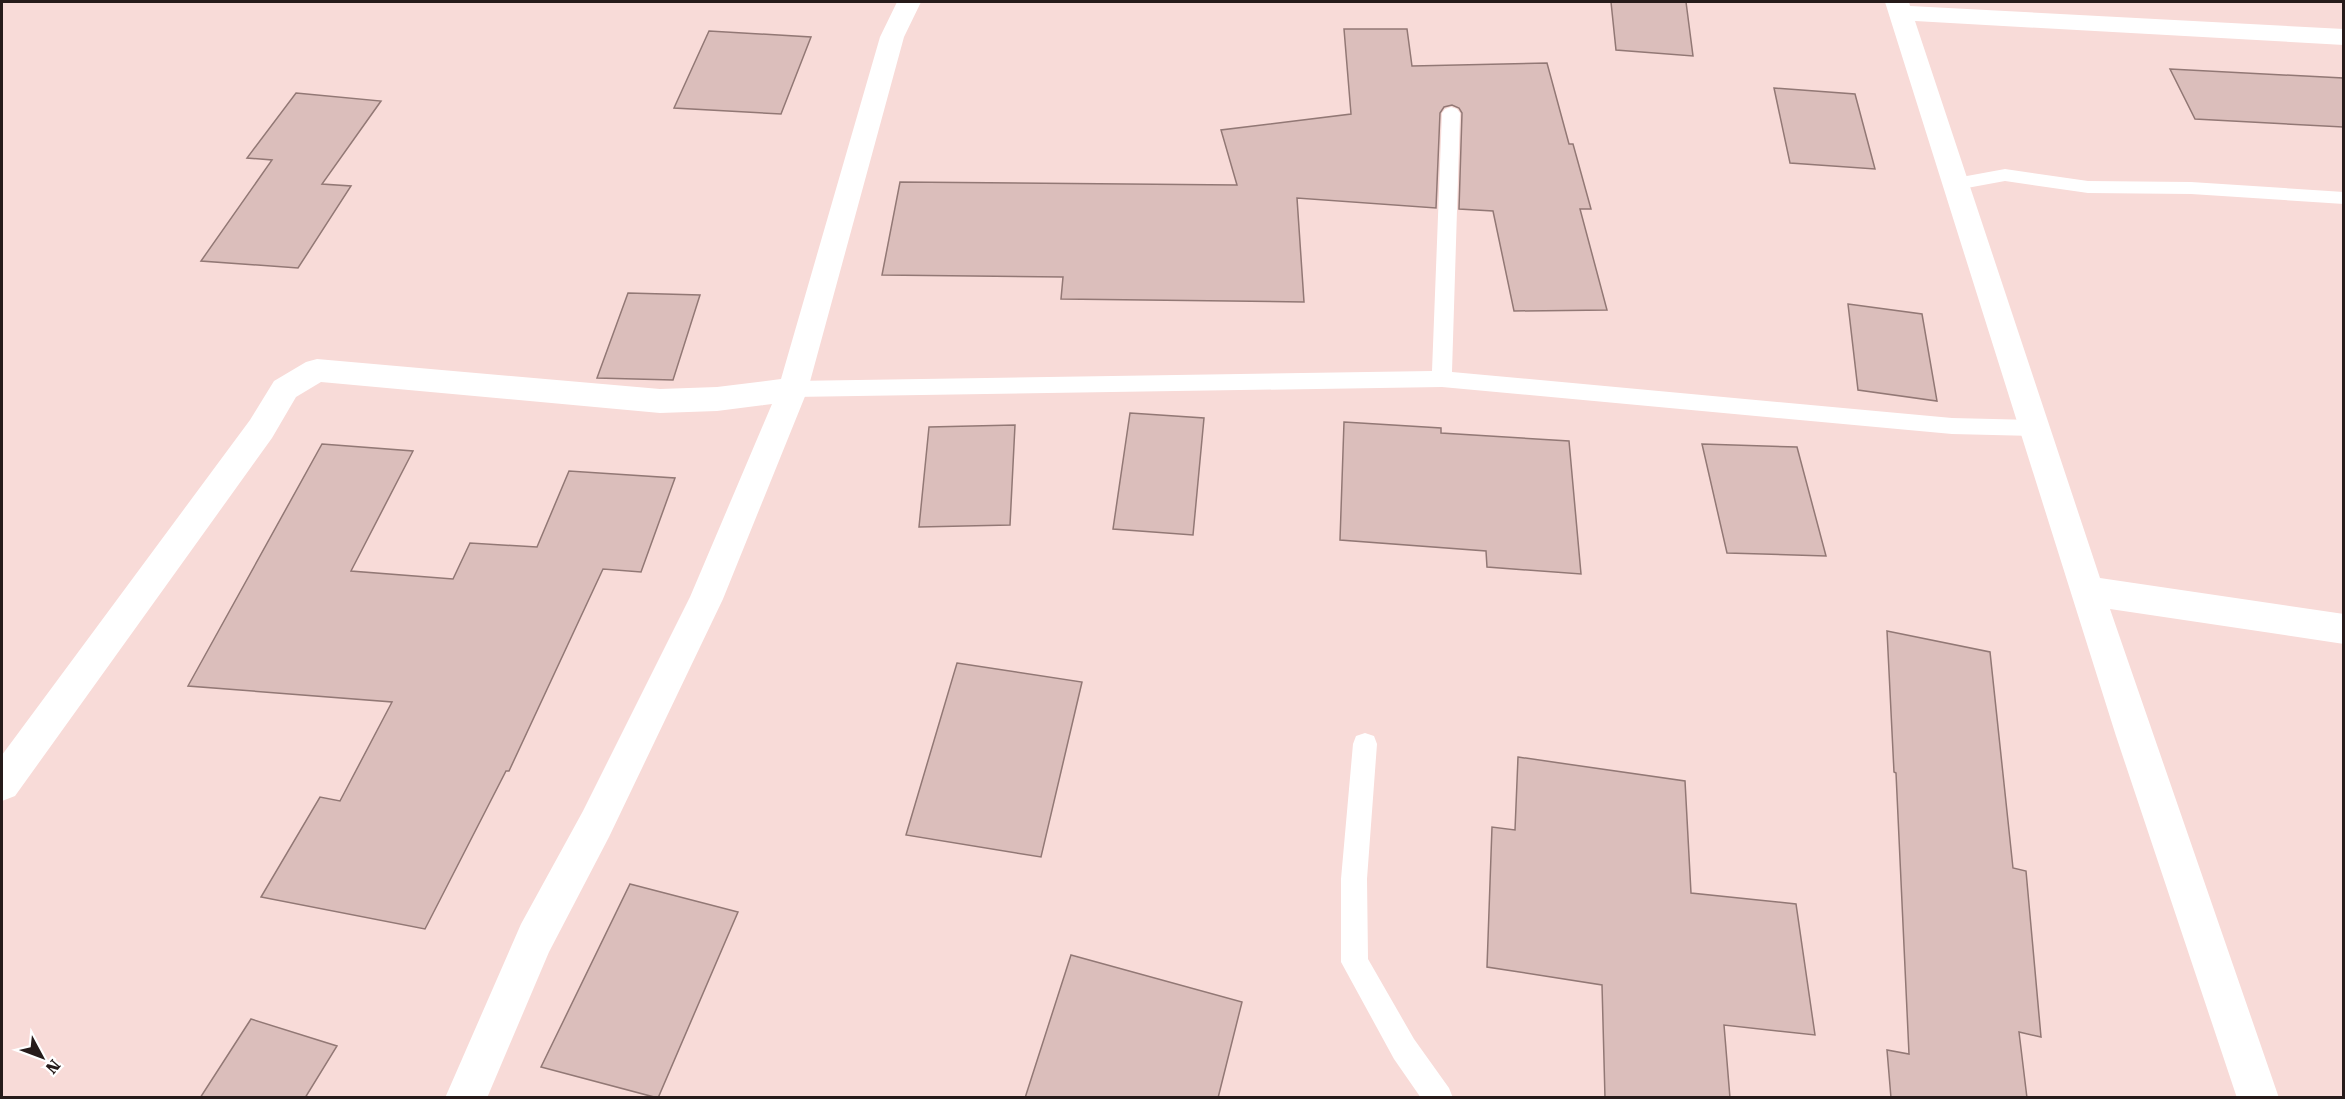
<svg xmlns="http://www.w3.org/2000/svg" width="2345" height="1099" font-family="'Roboto Serif',serif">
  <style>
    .building { fill: #dbbebb; stroke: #927875; stroke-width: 1.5 }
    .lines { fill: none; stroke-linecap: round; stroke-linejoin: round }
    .service { fill: #fff; fill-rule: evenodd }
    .minor { fill: #fff; fill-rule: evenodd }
  </style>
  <rect width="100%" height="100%" fill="#f8dbd8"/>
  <path class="building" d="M 1611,2 L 1686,2 L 1693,56 L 1616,50 Z
    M 1344,29 L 1407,29 L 1412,66 L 1547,63 L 1569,144 L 1573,144 L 1591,209 L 1580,209 L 1607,310 L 1514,311 L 1493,211 L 1459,209 L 1462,113 L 1459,108 L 1452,105 L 1444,107 L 1440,113 L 1436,208 L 1297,198 L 1304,302 L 1061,299 L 1063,277 L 882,275 L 900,182 L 1237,185 L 1221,130 L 1351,114 Z
    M 709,31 L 811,37 L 781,114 L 674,108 Z
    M 2170,69 L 2343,78 L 2343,127 L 2195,119 Z
    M 1774,88 L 1855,94 L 1875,169 L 1790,163 Z
    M 296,93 L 381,101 L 322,184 L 351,186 L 298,268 L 201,261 L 272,160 L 247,158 Z
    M 628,293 L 700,295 L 673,380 L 597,378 Z
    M 1848,304 L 1922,314 L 1937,401 L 1858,390 Z
    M 1130,413 L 1204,418 L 1193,535 L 1113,529 Z
    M 1344,422 L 1441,428 L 1441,433 L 1569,441 L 1581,574 L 1487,567 L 1486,551 L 1340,540 Z
    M 1015,425 L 1010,525 L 919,527 L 929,427 Z
    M 322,444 L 413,451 L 351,571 L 453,579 L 470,543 L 537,547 L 569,471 L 675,478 L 641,572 L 603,569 L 509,771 L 506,771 L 425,929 L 261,897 L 320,797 L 340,801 L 392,702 L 188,686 Z
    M 1702,444 L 1797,447 L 1826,556 L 1727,553 Z
    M 1887,631 L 1990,652 L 2013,868 L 2026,871 L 2041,1037 L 2019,1032 L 2027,1098 L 1891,1098 L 1887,1050 L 1909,1054 L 1896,773 L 1894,772 Z
    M 957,663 L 1082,682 L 1041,857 L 906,835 Z
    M 1518,757 L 1685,781 L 1691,893 L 1796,904 L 1815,1035 L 1724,1025 L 1730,1098 L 1605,1098 L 1602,985 L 1487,967 L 1492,827 L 1515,830 Z
    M 630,884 L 738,912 L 658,1098 L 541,1067 Z
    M 1071,955 L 1242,1002 L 1218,1098 L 1025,1098 Z
    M 251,1019 L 337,1046 L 305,1098 L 200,1098 Z"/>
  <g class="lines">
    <path class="service" d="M 1451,107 L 1457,109 L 1460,113 L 1452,372 L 1952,418 L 2035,420 L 2042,422 L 2046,428 L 2042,434 L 2035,436 L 1952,434 L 1442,387 L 793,397 L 786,395 L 783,389 L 786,383 L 793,381 L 1432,371 L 1442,113 L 1445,109 Z
      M 2005,169 L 2088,181 L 2191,182 L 2344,192 L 2344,204 L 2191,194 L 2088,193 L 2005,181 L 1956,190 L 1949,188 L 1947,184 L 1949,180 L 1956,178 Z
      M 1365,733 L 1374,736 L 1377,744 L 1367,879 L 1368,959 L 1414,1039 L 1449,1088 L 1453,1098 L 1421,1098 L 1394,1059 L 1341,962 L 1341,879 L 1353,744 L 1356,736 Z"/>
    <path class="minor" d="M 897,2 L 921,2 L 904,37 L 808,389 L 723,599 L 609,837 L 549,952 L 487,1098 L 445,1098 L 521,924 L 583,811 L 690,597 L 772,404 L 717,411 L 660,413 L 321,382 L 296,397 L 272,438 L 15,796 L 2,801 L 2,755 L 250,420 L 274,381 L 306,362 L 317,359 L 660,389 L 717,387 L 781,379 L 880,37 Z
      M 1885,2 L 1909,2 L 1910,6 L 2344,29 L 2344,45 L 1915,21 L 2100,578 L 2344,614 L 2344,644 L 2110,609 L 2279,1098 L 2237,1098 L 2116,736 Z"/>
  </g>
  <rect width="2345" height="1099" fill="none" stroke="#261b1a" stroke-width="6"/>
  <g transform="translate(42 1057) rotate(131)" stroke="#ffffff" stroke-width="4.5" paint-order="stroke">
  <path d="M0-4.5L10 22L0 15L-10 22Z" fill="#261b1a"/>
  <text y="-9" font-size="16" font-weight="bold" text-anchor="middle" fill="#261b1a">N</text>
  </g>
</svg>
